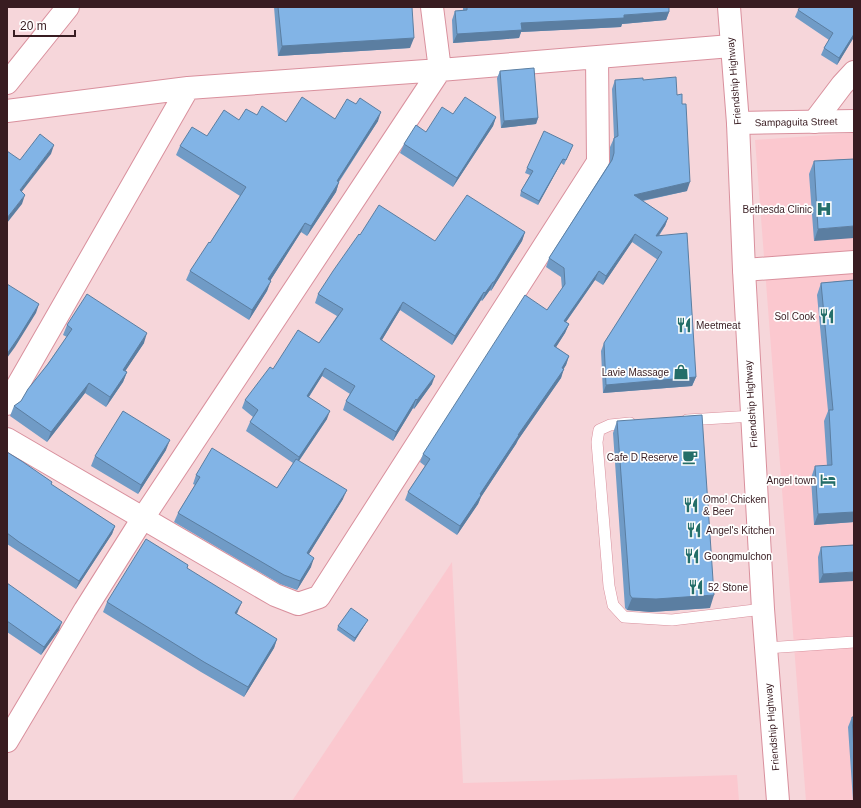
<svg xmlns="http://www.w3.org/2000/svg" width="861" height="808" font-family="Arial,sans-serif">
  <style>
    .built { fill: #fbc8cf }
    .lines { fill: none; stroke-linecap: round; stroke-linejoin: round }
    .lane-casing { stroke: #d9909d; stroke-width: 12 }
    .street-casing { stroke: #d9909d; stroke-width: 24 }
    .secondary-casing { stroke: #d9909d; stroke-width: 24 }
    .primary-casing { stroke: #d9909d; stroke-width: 24 }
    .lane { stroke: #fff; stroke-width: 11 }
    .street { stroke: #fff; stroke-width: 22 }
    .secondary { stroke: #fff; stroke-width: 22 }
    .primary { stroke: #fff; stroke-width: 22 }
    .wall { fill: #709bc6 }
    .shaded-wall { fill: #5b7ea1 }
    .building { fill: #82b4e6; stroke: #5b7ea1 }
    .labels { text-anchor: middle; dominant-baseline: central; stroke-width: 3.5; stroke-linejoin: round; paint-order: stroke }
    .street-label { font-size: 10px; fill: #381c21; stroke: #fff }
    .poi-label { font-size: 10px; fill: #381c21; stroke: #fff; text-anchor: end }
  </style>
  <rect width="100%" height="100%" fill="#f6d6da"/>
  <path class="built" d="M 854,133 L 854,801 L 806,801 L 755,140 Z
    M 452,562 L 463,783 L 737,775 L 739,801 L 292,801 Z"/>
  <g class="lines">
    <defs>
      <path id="lane" d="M 687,420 L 753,416
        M 630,423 L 610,425 L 599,430 L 597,442 L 609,586 L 613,605 L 624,617 L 672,620 L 763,609
        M 766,648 L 854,642"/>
      <path id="street" d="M 7,83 L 68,7
        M 7,111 L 188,88 L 440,70 L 731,46
        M 814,122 L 842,85 L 854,72
        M 744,270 L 854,262
        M 7,404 L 188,88
        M 7,439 L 275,595 L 298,604 L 319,597 L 598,162 L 597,57
        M 7,741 L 85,610 L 143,518 L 440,70 L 432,7"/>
      <path id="secondary" d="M 738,123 L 854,121"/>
      <path id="primary" d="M 729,7 L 738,123 L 744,270 L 763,609 L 778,801"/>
    </defs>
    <use href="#lane" class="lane-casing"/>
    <use href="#street" class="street-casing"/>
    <use href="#secondary" class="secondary-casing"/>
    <use href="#primary" class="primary-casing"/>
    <use href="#lane" class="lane"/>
    <use href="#street" class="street"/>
    <use href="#secondary" class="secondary"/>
    <use href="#primary" class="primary"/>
  </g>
  <path class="wall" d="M 274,7 L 412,7 L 410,48 L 278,56 Z
    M 463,7 L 669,7 L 669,12 L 666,20 L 622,24 L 621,27 L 521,32 L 519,38 L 453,43 L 452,20 L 455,11 L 463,10 Z
    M 798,10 L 854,37 L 837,65 L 821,55 L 824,48 L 829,40 L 795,17 Z
    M 500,71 L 538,118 L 536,124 L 501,128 L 497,78 Z
    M 615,80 L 643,80 L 677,95 L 687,191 L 643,201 L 668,218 L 665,226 L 659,236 L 696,377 L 692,386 L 603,393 L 601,351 L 604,343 L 658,260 L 632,242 L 603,285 L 595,280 L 566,322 L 569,324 L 565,333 L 556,347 L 569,356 L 566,365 L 563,369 L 561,378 L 518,440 L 516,444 L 481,497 L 478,504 L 457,535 L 405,500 L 408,492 L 425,466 L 420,462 L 423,454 L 547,310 L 562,289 L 561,277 L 546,267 L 549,258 L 610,162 L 610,147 L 614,138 L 612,89 Z
    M 257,115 L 286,122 L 335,119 L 378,121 L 339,182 L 336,192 L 307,236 L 301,232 L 270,281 L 267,291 L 249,320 L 186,280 L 190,271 L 210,243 L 240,196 L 176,155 L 180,146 L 207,136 L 239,120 Z
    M 496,117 L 493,126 L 453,187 L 400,153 L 404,144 L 426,132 Z
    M 573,145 L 564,165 L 561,163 L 538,205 L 520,196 L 521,191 L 530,175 L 525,173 L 527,168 Z
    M 854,159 L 814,241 L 809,174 L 814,161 Z
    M 525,232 L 522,241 L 491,291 L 490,290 L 482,301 L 481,300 L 452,345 L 400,310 L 382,340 L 432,384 L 414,409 L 413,408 L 393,441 L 343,410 L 346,401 L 350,394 L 322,376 L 309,397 L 327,419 L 299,461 L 343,499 L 309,554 L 311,567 L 297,590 L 280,584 L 174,522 L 178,513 L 195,485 L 193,484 L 196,475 L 277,488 L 293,463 L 246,431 L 250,422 L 253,417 L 242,408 L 245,400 L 273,369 L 319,343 L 337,316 L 315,303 L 318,294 L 360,235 L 435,241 Z
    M 854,280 L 854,522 L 814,525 L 811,478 L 815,466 L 827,466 L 824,421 L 828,411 L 817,295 L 821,283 Z
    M 67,325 L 144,343 L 125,371 L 127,372 L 123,382 L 106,407 L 85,393 L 47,442 L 10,416 L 14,406 L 21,401 L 67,337 L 63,335 Z
    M 617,421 L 710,608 L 651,612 L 627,610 L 625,608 L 613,433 Z
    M 166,450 L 138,494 L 91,466 L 95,456 Z
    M 7,452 L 52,482 L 51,485 L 115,526 L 112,534 L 76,589 L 7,544 Z
    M 854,545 L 819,583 L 818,557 L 821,547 Z
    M 188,565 L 187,568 L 238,611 L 237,614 L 277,639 L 274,648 L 244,697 L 201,672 L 103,612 L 107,602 Z
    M 7,583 L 59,630 L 41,655 L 7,632 Z
    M 366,623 L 354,642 L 337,630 L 338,626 Z
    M 852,717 L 854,717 L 854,801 L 853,801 L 848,727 Z"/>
  <path class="shaded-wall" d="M 669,12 L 666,20 L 622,24 L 621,27 L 521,32 L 519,38 L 453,43 L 457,34 L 521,23 Z
    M 854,34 L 854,37 L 837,65 L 839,58 Z
    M 414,38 L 410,48 L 278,56 L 282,46 Z
    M 381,112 L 378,121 L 333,190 L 337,181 Z
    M 496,117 L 493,126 L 453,187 L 457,178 Z
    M 538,118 L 536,124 L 501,128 L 504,121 Z
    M 54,145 L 51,154 L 16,199 L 20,190 Z
    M 563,159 L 561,163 L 538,205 L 539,201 Z
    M 339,182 L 336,192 L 307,236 L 311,226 Z
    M 690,182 L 687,191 L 630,203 L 634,195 Z
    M 25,195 L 22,204 L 7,223 L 7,218 Z
    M 668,218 L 665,226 L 652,244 L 656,236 Z
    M 305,223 L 301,232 L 265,289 L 268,279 Z
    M 854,226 L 854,238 L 814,241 L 818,229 Z
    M 525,232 L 522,241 L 491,291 L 494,282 Z
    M 635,234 L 632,242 L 603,285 L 606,276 Z
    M 599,271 L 595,280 L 561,329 L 564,321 Z
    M 271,281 L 267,291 L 249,320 L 252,310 Z
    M 493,282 L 490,290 L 482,301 L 485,293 Z
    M 484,292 L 481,300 L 452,345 L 455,336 Z
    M 403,302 L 400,310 L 377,348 L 380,339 Z
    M 39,304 L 36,313 L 15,347 L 7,358 L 7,354 Z
    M 569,324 L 565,333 L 551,355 L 554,346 Z
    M 147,333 L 144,343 L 120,379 L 123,370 Z
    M 569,356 L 566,365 L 559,377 L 562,368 Z
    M 325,368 L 322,376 L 304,404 L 307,396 Z
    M 564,369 L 561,378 L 518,440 L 516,444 L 481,497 L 478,504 L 457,535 L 460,526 L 480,494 L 518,435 Z
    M 127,372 L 123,382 L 106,407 L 110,397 Z
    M 435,376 L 432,384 L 414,409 L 417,400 Z
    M 696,377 L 692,386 L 603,393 L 606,385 Z
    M 89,383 L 85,393 L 47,442 L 51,432 Z
    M 416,399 L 413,408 L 393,441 L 396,432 Z
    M 330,411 L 327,419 L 296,465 L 299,457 Z
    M 170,440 L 166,450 L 138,494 L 141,485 Z
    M 347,490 L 343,499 L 304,562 L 307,553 Z
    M 854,512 L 854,522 L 814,525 L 818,514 Z
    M 115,526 L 112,534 L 76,589 L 79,581 Z
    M 314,558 L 311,567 L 297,590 L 300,581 Z
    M 854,572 L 854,581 L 819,583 L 823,574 Z
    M 714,595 L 710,608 L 651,612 L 627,610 L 632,598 Z
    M 242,602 L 238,611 L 231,623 L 235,613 Z
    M 368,620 L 366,623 L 354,642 L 355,638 Z
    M 62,622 L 59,630 L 41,655 L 44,647 Z
    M 277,639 L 274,648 L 244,697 L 248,687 Z"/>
  <path class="building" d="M 278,7 L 412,7 L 414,38 L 282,46 Z
    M 467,7 L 669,7 L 669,12 L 624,15 L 624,18 L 521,23 L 522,30 L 457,34 L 455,11 L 467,10 Z
    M 800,7 L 854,7 L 854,34 L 839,58 L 824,48 L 833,33 L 798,10 Z
    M 534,68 L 538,118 L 504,121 L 500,71 Z
    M 676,77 L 677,95 L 682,94 L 682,104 L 686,104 L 690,182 L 634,195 L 668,218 L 656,236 L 687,233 L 696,377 L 606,385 L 604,343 L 662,252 L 635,234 L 606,276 L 599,271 L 564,321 L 569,324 L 554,346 L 569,356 L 562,368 L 564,369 L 518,435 L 519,435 L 480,494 L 481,495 L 460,526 L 408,492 L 430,459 L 423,454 L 525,295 L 547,310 L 565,284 L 564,268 L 549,258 L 612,160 L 614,153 L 614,138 L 618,136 L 615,80 L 643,78 L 643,80 Z
    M 302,97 L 335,119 L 347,99 L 356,104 L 360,98 L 381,112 L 337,181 L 339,182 L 311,226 L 305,223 L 268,279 L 271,281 L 252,310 L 190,271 L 209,242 L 210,243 L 246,187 L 180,146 L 192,127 L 207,136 L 224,110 L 239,120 L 246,109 L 257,115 L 262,106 L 286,122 Z
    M 465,97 L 496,117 L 457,178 L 404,144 L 416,125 L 426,132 L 442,107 L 453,114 Z
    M 544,131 L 573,145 L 566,160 L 563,159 L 539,201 L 521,191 L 533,171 L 527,168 Z
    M 40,134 L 54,145 L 20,190 L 25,195 L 7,218 L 7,151 L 20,160 Z
    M 854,159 L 854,226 L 818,229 L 814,161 Z
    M 467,195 L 525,232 L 494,282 L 493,282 L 485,293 L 484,292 L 455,336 L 403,302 L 380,339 L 435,376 L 417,400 L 416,399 L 396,432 L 346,401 L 355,386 L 325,368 L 307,396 L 330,411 L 299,457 L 250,422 L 258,410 L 245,400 L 270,367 L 273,369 L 298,330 L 319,343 L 343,309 L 318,294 L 333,271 L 359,234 L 360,235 L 379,205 L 435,241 Z
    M 854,280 L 854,512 L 818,514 L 815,466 L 832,465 L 829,410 L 833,410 L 821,283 Z
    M 7,284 L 39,304 L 18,338 L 7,354 Z
    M 87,294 L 147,333 L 123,370 L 127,372 L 110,397 L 89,383 L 51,432 L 14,406 L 21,401 L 28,389 L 48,364 L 72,329 L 67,325 Z
    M 123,411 L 170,440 L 141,485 L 95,456 Z
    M 702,415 L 714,595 L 656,599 L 632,598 L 630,595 L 617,421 Z
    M 212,448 L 277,488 L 296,459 L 347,490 L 307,553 L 314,558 L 300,581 L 284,575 L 178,513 L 200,477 L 196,475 Z
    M 7,452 L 23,462 L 52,482 L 51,484 L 115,526 L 79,581 L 19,542 L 7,533 Z
    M 146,539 L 188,565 L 187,568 L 242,602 L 235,613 L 277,639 L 248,687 L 204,662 L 107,602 Z
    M 854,545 L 854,572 L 823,574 L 821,547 Z
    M 7,583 L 62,622 L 44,647 L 7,621 Z
    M 351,608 L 368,620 L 355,638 L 338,626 Z
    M 852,717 L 854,717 L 854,752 Z"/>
  <defs>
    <symbol id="hospital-bare" viewBox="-9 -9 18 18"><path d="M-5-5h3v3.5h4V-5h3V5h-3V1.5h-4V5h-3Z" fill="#246e69" stroke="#fff" stroke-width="2.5" paint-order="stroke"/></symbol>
    <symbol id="restaurant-bare" viewBox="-9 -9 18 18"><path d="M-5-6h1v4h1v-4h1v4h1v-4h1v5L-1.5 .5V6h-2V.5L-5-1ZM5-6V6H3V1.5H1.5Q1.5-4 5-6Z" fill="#246e69" stroke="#fff" stroke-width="2.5" paint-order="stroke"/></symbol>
    <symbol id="shop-bare" viewBox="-9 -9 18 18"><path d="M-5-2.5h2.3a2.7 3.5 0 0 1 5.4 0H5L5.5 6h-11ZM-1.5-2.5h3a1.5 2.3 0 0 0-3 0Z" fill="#246e69" stroke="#fff" stroke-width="2.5" paint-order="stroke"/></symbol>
    <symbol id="cafe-bare" viewBox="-9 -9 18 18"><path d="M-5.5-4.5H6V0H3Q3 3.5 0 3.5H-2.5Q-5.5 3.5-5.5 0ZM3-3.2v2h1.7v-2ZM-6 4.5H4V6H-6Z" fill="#246e69" stroke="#fff" stroke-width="2.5" paint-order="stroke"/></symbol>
    <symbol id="hotel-bare" viewBox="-9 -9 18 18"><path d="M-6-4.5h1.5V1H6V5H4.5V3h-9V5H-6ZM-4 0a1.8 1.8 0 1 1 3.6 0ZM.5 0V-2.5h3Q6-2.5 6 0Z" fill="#246e69" stroke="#fff" stroke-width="2.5" paint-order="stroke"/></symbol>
  </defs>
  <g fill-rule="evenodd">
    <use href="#hospital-bare" x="813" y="198" width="22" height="22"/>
    <use href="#restaurant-bare" x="816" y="305" width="22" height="22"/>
    <use href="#restaurant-bare" x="673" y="314" width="22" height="22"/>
    <use href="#shop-bare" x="670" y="361" width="22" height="22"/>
    <use href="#cafe-bare" x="679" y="446" width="22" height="22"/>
    <use href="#hotel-bare" x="817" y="469" width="22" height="22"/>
    <use href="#restaurant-bare" x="680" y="494" width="22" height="22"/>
    <use href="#restaurant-bare" x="683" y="519" width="22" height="22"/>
    <use href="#restaurant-bare" x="681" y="545" width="22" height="22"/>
    <use href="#restaurant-bare" x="685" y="576" width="22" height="22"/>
  </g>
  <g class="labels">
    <g class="street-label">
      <text transform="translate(734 81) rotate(-95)">Friendship Highway</text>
      <text transform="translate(796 122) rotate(-1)">Sampaguita Street</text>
      <text transform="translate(751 404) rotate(-94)">Friendship Highway</text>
      <text transform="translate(772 727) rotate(-95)">Friendship Highway</text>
    </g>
    <g class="poi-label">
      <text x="812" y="209">Bethesda Clinic</text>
      <text x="815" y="316">Sol Cook</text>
      <text x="696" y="325" text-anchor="start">Meetmeat</text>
      <text x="669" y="372">Lavie Massage</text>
      <text x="678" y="457">Cafe D Reserve</text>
      <text x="816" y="480">Angel town</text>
      <text x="703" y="499" text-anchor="start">Omo! Chicken<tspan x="703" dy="12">&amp; Beer</tspan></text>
      <text x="706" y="530" text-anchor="start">Angel's Kitchen</text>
      <text x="704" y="556" text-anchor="start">Goongmulchon</text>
      <text x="708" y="587" text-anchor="start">52 Stone</text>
    </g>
  </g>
  <rect width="861" height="808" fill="none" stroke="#381c21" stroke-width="16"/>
  <path d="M14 30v6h61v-6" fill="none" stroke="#381c21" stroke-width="2"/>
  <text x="20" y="30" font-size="12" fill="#381c21" stroke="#ffffff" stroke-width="3" paint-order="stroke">20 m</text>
</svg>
